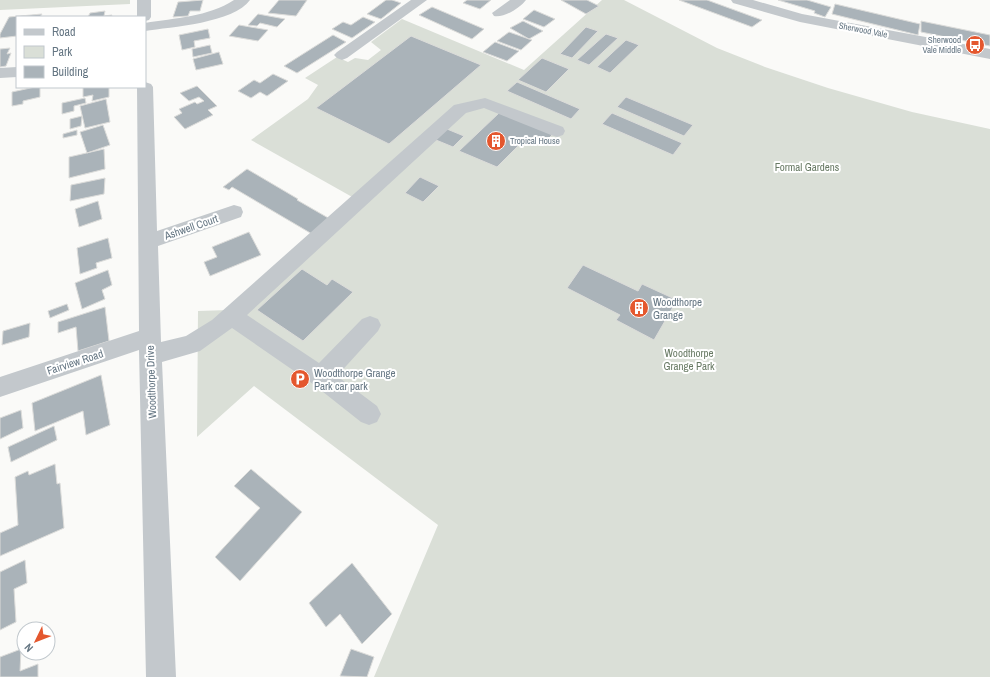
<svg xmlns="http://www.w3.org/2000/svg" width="990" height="677" font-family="'Archivo Narrow',sans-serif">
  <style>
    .green { fill: #dadfd7 }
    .building { fill: #aab3b9; stroke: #dcdcda }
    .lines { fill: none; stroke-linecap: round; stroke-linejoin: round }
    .minor { fill: #c3c8cc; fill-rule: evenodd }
    .labels { text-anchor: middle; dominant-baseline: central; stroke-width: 4; stroke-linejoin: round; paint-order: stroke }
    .far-street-label { font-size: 9px; fill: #657683; stroke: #fff }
    .far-poi-label { font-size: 9px; fill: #657683; stroke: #fff; text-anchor: end }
    .park-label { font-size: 11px; fill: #687a64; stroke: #fff }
    .street-label { font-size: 11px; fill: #657683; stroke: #fff }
    .poi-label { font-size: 11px; fill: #657683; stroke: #fff; text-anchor: start }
  </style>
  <rect width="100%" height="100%" fill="#fafaf8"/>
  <path class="green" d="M 0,0 L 130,0 L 130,4 L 0,10 Z
    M 602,0 L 624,0 L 717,48 L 765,67 L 828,88 L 912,112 L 990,129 L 990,677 L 374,677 L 438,525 L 254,386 L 197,437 L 198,311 L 229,310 L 354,198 L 251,140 L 308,99 L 318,85 L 305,78 L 337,57 L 348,62 L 355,58 L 368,60 L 381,50 L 371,42 L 402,19 L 524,70 Z"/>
  <path class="building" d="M 203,0 L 200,11 L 190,11 L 188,16 L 173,17 L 178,2 Z
    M 279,0 L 307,0 L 296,16 L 268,13 Z
    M 386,0 L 392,0 L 401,3 L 381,19 L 367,14 Z
    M 467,0 L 491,0 L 480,9 L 463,3 Z
    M 561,0 L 587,0 L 599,6 L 586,14 Z
    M 679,0 L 707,0 L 762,20 L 752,27 Z
    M 778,0 L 807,0 L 831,7 L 825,17 L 814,13 L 815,11 Z
    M 835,4 L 920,24 L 918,35 L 832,14 Z
    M 432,7 L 484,29 L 472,39 L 419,15 Z
    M 534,10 L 555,19 L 544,27 L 523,19 Z
    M 105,11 L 104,16 L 112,15 L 111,17 L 88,17 L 90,13 Z
    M 42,14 L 40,17 L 17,17 L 17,36 L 0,38 L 0,34 L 9,17 Z
    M 258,14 L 285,19 L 277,27 L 260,23 L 257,26 L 248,25 Z
    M 363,17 L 375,22 L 352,38 L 332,29 L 343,22 L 351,25 Z
    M 523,21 L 543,31 L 529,39 L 510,28 Z
    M 921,21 L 990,35 L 990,46 L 921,32 Z
    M 239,25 L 268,30 L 258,41 L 229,36 Z
    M 586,27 L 598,31 L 572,58 L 560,54 Z
    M 208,29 L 210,38 L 194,41 L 195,47 L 182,50 L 179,35 Z
    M 509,32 L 532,40 L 521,50 L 497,41 Z
    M 606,34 L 618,38 L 589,65 L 577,60 Z
    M 333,35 L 346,42 L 297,73 L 284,66 Z
    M 411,36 L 481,65 L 389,144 L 316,108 Z
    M 626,40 L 639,45 L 610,73 L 597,67 Z
    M 495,42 L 519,51 L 507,61 L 483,52 Z
    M 210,45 L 212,53 L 193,57 L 192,49 Z
    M 10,48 L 7,54 L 11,53 L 6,66 L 0,67 L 0,49 Z
    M 219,52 L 223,64 L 196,70 L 193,59 Z
    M 542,58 L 569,69 L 546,92 L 518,80 Z
    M 273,74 L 288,81 L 267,96 L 260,92 L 251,98 L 238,91 L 254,80 L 260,83 Z
    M 517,82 L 580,109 L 571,119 L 507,91 Z
    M 197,86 L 217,106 L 208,110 L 213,115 L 185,129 L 174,117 L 182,113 L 179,109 L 195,102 L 197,104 L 204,101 L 199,97 L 189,101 L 180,93 Z
    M 35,87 L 40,87 L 40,97 L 23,101 L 23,104 L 12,106 L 12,92 Z
    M 83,87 L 109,87 L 109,97 L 92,101 L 93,95 L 83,97 Z
    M 626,97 L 693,125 L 684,136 L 617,107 Z
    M 85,98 L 86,103 L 74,106 L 74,111 L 62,114 L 62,103 Z
    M 106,99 L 110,122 L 85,128 L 80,106 Z
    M 499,113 L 553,134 L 543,144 L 527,137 L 497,167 L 459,151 Z
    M 612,113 L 682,143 L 673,155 L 602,124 Z
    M 82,116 L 81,126 L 70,129 L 70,119 Z
    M 103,125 L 110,145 L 87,153 L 80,132 Z
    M 447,129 L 464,136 L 453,147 L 436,140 Z
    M 77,130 L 77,135 L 63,138 L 63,134 Z
    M 104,149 L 105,169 L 69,178 L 69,157 Z
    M 247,169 L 298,199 L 297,200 L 330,219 L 312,234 L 232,187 L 229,190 L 223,187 Z
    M 420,177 L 439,186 L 423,202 L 405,193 Z
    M 105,178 L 104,194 L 70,201 L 71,185 Z
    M 98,201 L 102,219 L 79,227 L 75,209 Z
    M 249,232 L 261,255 L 210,276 L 204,262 L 217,257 L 212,247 Z
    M 108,238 L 112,258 L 96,263 L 97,268 L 80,274 L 77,248 Z
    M 583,265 L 638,291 L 642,284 L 677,300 L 654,340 L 616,320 L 620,315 L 567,288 Z
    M 302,269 L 327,285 L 332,279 L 353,292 L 303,341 L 257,310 Z
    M 108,270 L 112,285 L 102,290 L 105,299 L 82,309 L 75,283 Z
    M 67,304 L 69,310 L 50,318 L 48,311 Z
    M 105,307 L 109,341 L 78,351 L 76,327 L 58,333 L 58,322 Z
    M 30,323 L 29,337 L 2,345 L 3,331 Z
    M 101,375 L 110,425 L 86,435 L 83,411 L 35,431 L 32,403 Z
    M 21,410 L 23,428 L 0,439 L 0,418 Z
    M 54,426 L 57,440 L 11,462 L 8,447 Z
    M 55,464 L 57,484 L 60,483 L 64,528 L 0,556 L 0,533 L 18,525 L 15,477 L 28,471 L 29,475 Z
    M 251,469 L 302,512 L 240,581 L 215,557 L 260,508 L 234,486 Z
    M 25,560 L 27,583 L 14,589 L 16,622 L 0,630 L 0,572 Z
    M 352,563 L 392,614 L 362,644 L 340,614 L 326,627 L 309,603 Z
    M 21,649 L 20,671 L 38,664 L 38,677 L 0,677 L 0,657 Z
    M 351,649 L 374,657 L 367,677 L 340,676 Z"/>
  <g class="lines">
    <path class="minor" d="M 137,0 L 151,0 L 151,17 L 149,20 L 145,21 L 145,17 L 137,17 Z
      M 234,0 L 250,0 C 234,23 171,27 145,31 L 145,23 C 175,18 208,17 234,0 Z
      M 411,0 L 427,0 L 347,58 L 342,60 L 337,58 L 334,55 L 337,52 Z
      M 510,0 L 526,0 C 520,8 504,18 494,16 L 492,13 Z
      M 731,0 L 753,0 L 802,14 L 990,49 L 990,59 L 800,22 L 733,3 Z
      M 17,67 L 17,77 L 0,78 L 0,68 Z
      M 145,82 L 151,84 L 153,87 L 157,231 L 234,205 L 241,207 L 243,212 L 241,217 L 158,246 L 161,342 L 186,336 L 212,320 L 454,105 L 485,98 L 563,127 L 565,131 L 563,135 L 557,137 L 551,135 L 484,108 L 466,113 L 247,315 L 319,363 L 362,319 L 370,316 L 378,319 L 381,325 L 378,331 L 337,376 L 377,406 L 381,414 L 377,422 L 369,425 L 361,422 L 313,384 L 232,328 L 200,351 L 162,362 L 176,677 L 146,677 L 139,350 L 0,397 L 0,377 L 139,331 L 137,87 L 145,87 Z"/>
  </g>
  <defs>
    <symbol id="bus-disc" viewBox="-11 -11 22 22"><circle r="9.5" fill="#e4572e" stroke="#fff"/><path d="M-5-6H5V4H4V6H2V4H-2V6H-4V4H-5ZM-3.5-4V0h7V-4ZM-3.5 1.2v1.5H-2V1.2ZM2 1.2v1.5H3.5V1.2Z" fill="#fff"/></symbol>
    <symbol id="building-disc" viewBox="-11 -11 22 22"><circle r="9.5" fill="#e4572e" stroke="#fff"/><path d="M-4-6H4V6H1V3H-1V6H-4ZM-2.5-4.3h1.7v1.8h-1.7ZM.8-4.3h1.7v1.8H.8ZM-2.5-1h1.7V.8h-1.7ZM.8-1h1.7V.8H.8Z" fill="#fff"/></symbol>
    <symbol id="parking-disc" viewBox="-11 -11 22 22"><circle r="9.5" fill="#e4572e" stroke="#fff"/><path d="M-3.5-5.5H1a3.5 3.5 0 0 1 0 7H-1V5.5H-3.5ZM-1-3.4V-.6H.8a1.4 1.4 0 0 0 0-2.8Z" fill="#fff"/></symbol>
  </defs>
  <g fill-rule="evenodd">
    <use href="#bus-disc" x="964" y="34" width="22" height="22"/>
    <use href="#building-disc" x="485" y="130" width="22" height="22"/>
    <use href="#building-disc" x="628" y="297" width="22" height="22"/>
    <use href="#parking-disc" x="289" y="368" width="22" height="22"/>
  </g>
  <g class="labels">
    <g class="far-street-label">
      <text transform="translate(863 30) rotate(11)">Sherwood Vale</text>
    </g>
    <g class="far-poi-label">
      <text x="961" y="40">Sherwood<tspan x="961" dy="10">Vale Middle</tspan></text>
      <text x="510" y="141" text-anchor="start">Tropical House</text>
    </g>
    <g class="park-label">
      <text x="807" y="167">Formal Gardens</text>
      <text x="689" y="353">Woodthorpe<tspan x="689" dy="13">Grange Park</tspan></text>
    </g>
    <g class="street-label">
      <text transform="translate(191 227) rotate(-19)">Ashwell Court</text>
      <text transform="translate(75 362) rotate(-18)">Fairview Road</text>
      <text transform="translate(151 382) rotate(-92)">Woodthorpe Drive</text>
    </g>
    <g class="poi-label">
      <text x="653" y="302">Woodthorpe<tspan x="653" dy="13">Grange</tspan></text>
      <text x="314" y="373">Woodthorpe Grange<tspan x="314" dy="13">Park car park</tspan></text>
    </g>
  </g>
  <rect x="16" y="16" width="130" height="72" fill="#ffffff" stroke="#c1c8cd"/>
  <rect x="24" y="29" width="20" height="6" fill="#c3c8cc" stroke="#c1c8cd"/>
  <text x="52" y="36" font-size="12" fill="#657683">Road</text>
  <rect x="24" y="46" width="20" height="12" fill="#dadfd7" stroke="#c1c8cd"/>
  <text x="52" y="56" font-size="12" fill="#657683">Park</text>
  <rect x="24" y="66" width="20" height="12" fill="#aab3b9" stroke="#c1c8cd"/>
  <text x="52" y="76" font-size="12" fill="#657683">Building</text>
  <g transform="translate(36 641) rotate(227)"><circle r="19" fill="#ffffff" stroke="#c1c8cd"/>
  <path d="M0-3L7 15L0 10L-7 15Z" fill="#e4572e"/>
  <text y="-6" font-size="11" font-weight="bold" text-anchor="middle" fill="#657683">N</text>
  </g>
</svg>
